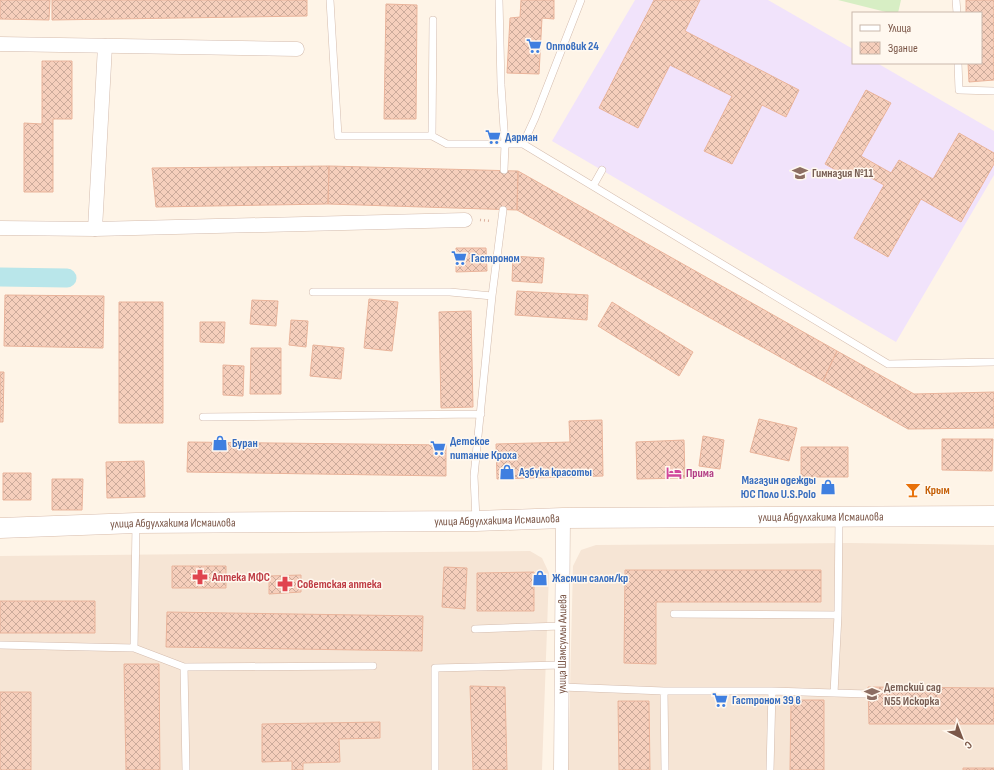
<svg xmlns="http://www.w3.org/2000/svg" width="994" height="770" font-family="'Sofia Sans Condensed',sans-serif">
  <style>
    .residential { fill: #f6e5d5 }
    .education { fill: #f1e3fb }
    .green { fill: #d7eec4 }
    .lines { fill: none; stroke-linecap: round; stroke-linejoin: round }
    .canal { stroke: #b9e6ea; stroke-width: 19 }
    .building { fill: url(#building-cross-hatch); stroke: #eab49b }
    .lane-casing { stroke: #d4bcae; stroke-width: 8 }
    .street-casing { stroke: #d4bcae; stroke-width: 15 }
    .secondary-casing { stroke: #d8bcab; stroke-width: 21 }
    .path { stroke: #dcb29f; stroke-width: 2.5; stroke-dasharray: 1 3; stroke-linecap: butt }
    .lane { stroke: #fff; stroke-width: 7 }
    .street { stroke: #fff; stroke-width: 14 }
    .secondary { stroke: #fff; stroke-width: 20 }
    .labels { text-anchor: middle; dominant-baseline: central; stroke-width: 3; stroke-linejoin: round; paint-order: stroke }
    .shop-label { font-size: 12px; font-weight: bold; fill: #366cbe; stroke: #fff8ef; text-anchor: start }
    .education-label { font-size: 12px; font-weight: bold; fill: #785e54; stroke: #fff8ef; text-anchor: start }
    .hotel-label { font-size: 12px; font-weight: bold; fill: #b23c85; stroke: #fff8ef; text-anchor: start }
    .food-label { font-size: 12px; font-weight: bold; fill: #c56008; stroke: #fff8ef; text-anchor: start }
    .street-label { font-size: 12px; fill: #7b5748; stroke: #fff8ef }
    .health-label { font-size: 12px; font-weight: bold; fill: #be3a42; stroke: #fff8ef; text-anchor: start }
  </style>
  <defs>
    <pattern id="building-cross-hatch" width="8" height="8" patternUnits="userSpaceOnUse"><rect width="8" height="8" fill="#f6cfbc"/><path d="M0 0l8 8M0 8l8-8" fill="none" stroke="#ccab9b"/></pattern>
  </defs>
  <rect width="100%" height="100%" fill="#fef4e7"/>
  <path class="residential" d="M 849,543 L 994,545 L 994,770 L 568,770 L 573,566 L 581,550 L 596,545 Z
    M 530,551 L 542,558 L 549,573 L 542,770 L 0,770 L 0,556 Z"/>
  <path class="education" d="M 635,0 L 768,0 L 853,49 L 853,63 L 877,63 L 994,131 L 994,175 L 896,342 L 552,141 Z"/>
  <path class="green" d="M 838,0 L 901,0 L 898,13 L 890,13 Z"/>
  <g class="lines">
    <path class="canal" d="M 0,277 L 67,278"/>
  </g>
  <path class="building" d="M 0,0 L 50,0 L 49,20 L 0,19 Z
    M 52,0 L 307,0 L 307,16 L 52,20 Z
    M 521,0 L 554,0 L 554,19 L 542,18 L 539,74 L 507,73 L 510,18 L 520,17 Z
    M 654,0 L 700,0 L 685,31 L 799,90 L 786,117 L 762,105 L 732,164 L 704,151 L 732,96 L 670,65 L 638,128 L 599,108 Z
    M 966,0 L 994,0 L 994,80 L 969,82 L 968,63 L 981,63 L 981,13 L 966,13 Z
    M 386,4 L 417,5 L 416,119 L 384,119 Z
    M 42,61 L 72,61 L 72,119 L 53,119 L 53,192 L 24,192 L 24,123 L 42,124 Z
    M 866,90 L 891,103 L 861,156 L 891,173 L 899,160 L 933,179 L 959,133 L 994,153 L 994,164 L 961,222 L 921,199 L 888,257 L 854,238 L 884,185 L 855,169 L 850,178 L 825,164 Z
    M 329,166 L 518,171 L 517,210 L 328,204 Z
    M 329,166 L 328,204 L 156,207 L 152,168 Z
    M 518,171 L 837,351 L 823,381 L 517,210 Z
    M 456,248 L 486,248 L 487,271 L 456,272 Z
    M 513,256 L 544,258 L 542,283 L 512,281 Z
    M 517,291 L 588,295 L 587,320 L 515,315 Z
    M 5,295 L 104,296 L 103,348 L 4,346 Z
    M 369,299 L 398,302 L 392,351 L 364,348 Z
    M 252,300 L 278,301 L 276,326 L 250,324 Z
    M 119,302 L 163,302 L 163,423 L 119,423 Z
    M 612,302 L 693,352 L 679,376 L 598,326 Z
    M 471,311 L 473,407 L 441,408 L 439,312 Z
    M 291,320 L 308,321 L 306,347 L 289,345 Z
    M 200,322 L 225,322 L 224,343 L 200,342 Z
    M 313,345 L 344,348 L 341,379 L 310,376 Z
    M 251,348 L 281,348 L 281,394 L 250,394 Z
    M 837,351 L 914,394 L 994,392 L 994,428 L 908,429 L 823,381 Z
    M 223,365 L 244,366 L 243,396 L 223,395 Z
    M 0,372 L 4,372 L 3,422 L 0,422 Z
    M 759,419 L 797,428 L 789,461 L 750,452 Z
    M 602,420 L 603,476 L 497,479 L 496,444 L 570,442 L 569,421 Z
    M 703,436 L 724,440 L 720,469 L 699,466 Z
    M 942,439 L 993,439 L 992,471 L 942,470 Z
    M 684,440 L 685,478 L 637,479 L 636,442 Z
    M 188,442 L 446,445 L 446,476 L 187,472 Z
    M 801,447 L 848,447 L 848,477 L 801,477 Z
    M 144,461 L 145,497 L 107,498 L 106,462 Z
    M 3,473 L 31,473 L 31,500 L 3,500 Z
    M 52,479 L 83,479 L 82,510 L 52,510 Z
    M 172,566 L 226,566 L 226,588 L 172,588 Z
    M 444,567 L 467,568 L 465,609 L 442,607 Z
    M 625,570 L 821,570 L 821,602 L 656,602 L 656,664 L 624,663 Z
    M 534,572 L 534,611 L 477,611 L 477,573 Z
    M 301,575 L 301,592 L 269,594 L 269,576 Z
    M 0,601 L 95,601 L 95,633 L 0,633 Z
    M 167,612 L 423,616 L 422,651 L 166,647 Z
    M 124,664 L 159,664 L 160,770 L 126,770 Z
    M 470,686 L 505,687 L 507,770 L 473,770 Z
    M 868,687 L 994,688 L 994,724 L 869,724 Z
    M 0,692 L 31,692 L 31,770 L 0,770 Z
    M 791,700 L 824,700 L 824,770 L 790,770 Z
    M 618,701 L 649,701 L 650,770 L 619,770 Z
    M 380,722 L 380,738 L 339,739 L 340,762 L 303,763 L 303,770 L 292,770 L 292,761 L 262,762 L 262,724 Z
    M 963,768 L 994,768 L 994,770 L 963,770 Z"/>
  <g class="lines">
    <defs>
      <path id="lane" d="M 330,0 L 338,136 L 432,136
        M 499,0 L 501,85 L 505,144 L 504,170
        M 956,0 L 957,13
        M 433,20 L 432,136 L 447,144 L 523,144 L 888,364 L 994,362
        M 958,63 L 959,90 L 994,91
        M 523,144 L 535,118 L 581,0
        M 593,186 L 602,170
        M 313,292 L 450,292 L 492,296
        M 203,417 L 481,414
        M 839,518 L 838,615 L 834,693 L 868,694
        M 476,520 L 474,476 L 492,296 L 503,210
        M 674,614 L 838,615
        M 475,629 L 562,626
        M 0,645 L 134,648 L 136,524
        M 134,648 L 184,667 L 186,770
        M 184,667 L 373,666
        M 562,687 L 664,691
        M 435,770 L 435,668 L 562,665
        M 665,770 L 664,691 L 772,691 L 834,693
        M 770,770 L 772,691"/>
      <g id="street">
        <path d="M 0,44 L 297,49"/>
        <path d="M 0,228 L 95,229 L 465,220"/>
        <path d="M 95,229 L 105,46"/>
        <path id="s1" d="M 561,770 L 563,518"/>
      </g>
      <g id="secondary">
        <path id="s2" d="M 0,528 L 136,523 L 476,521 L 563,518 L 994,516"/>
      </g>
    </defs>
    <use href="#lane" class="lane-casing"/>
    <use href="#street" class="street-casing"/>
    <use href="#secondary" class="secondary-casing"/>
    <path class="path" d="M 480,220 L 491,221"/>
    <use href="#lane" class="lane"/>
    <use href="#street" class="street"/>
    <use href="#secondary" class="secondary"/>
  </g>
  <defs>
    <symbol id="supermarket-bare" viewBox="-9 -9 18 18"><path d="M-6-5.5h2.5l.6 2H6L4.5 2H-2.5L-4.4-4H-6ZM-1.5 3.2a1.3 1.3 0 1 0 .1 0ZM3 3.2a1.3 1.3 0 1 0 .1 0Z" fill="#3f7fe0" stroke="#fff8ef" stroke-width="2.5" paint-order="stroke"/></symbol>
    <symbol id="school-bare" viewBox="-9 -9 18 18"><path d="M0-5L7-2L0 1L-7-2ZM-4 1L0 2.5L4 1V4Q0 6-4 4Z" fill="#8d6e63" stroke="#fff8ef" stroke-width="2.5" paint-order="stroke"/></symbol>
    <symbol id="shop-bare" viewBox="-9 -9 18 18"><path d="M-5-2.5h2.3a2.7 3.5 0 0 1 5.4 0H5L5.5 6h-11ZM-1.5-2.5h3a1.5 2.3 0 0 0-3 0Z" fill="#3f7fe0" stroke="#fff8ef" stroke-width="2.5" paint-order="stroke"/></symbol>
    <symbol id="hotel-bare" viewBox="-9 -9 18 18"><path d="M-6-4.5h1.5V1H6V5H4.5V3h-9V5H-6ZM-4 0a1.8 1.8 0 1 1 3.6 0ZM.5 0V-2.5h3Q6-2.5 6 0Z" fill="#d1479c" stroke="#fff8ef" stroke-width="2.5" paint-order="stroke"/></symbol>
    <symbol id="bar-bare" viewBox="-9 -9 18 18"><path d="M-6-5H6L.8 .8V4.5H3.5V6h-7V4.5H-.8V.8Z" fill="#e8710a" stroke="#fff8ef" stroke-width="2.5" paint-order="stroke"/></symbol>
    <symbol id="pharmacy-bare" viewBox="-9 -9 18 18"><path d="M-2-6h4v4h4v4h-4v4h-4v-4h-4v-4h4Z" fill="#e0444e" stroke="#fff8ef" stroke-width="2.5" paint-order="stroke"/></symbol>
  </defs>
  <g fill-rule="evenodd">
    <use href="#supermarket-bare" x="523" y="35" width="22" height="22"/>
    <use href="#supermarket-bare" x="482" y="126" width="22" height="22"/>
    <use href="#school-bare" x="789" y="162" width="22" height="22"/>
    <use href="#supermarket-bare" x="448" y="247" width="22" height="22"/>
    <use href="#shop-bare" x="209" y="432" width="22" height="22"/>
    <use href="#supermarket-bare" x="427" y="437" width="22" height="22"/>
    <use href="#shop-bare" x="496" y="461" width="22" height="22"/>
    <use href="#hotel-bare" x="663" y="462" width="22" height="22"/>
    <use href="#shop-bare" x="817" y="476" width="22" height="22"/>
    <use href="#bar-bare" x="902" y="479" width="22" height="22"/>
    <use href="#pharmacy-bare" x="189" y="566" width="22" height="22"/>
    <use href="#shop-bare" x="529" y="567" width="22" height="22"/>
    <use href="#pharmacy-bare" x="274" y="573" width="22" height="22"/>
    <use href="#school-bare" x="861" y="683" width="22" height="22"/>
    <use href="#supermarket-bare" x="709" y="689" width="22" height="22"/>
  </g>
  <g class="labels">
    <g class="shop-label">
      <text x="546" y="46">Оптовик 24</text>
      <text x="505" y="137">Дарман</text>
      <text x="471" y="258">Гастроном</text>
      <text x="450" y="441">Детское<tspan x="450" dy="14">питание Кроха</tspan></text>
      <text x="232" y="443">Буран</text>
      <text x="519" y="472">Азбука красоты</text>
      <text x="816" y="480" text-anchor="end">Магазин одежды<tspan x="816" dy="14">ЮС Поло U.S.Polo</tspan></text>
      <text x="552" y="578">Жасмин салон/кр</text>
      <text x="732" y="700">Гастроном 39 в</text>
    </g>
    <g class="education-label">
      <text x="812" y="173">Гимназия №11</text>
      <text x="884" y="687">Детский сад<tspan x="884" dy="14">N55 Искорка</tspan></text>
    </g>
    <g class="hotel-label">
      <text x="686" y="473">Прима</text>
    </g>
    <g class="food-label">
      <text x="925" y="490">Крым</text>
    </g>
    <g class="street-label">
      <text stroke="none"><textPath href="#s2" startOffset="821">улица Абдулхакима Исмаилова</textPath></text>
      <text stroke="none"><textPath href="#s2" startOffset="497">улица Абдулхакима Исмаилова</textPath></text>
      <text stroke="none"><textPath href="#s2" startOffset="173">улица Абдулхакима Исмаилова</textPath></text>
      <text stroke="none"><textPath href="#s1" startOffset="126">улица Шамсуллы Алиева</textPath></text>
    </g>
    <g class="health-label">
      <text x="212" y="577">Аптека МФС</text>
      <text x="297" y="584">Советская аптека</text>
    </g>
  </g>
  <rect x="852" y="12" width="130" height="52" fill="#fff8ef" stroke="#cab8ac"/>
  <rect x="860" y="25" width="20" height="6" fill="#ffffff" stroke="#cab8ac"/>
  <text x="888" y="32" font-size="12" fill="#7b5748">Улица</text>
  <rect x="860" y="42" width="20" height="12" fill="url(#building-cross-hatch)" stroke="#cab8ac"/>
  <text x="888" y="52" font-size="12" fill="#7b5748">Здание</text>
  <g transform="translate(962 738) rotate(138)" stroke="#fff8ef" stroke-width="3" paint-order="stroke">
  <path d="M0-3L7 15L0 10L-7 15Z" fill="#7b5748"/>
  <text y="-6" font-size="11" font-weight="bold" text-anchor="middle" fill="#7b5748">С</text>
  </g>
</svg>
